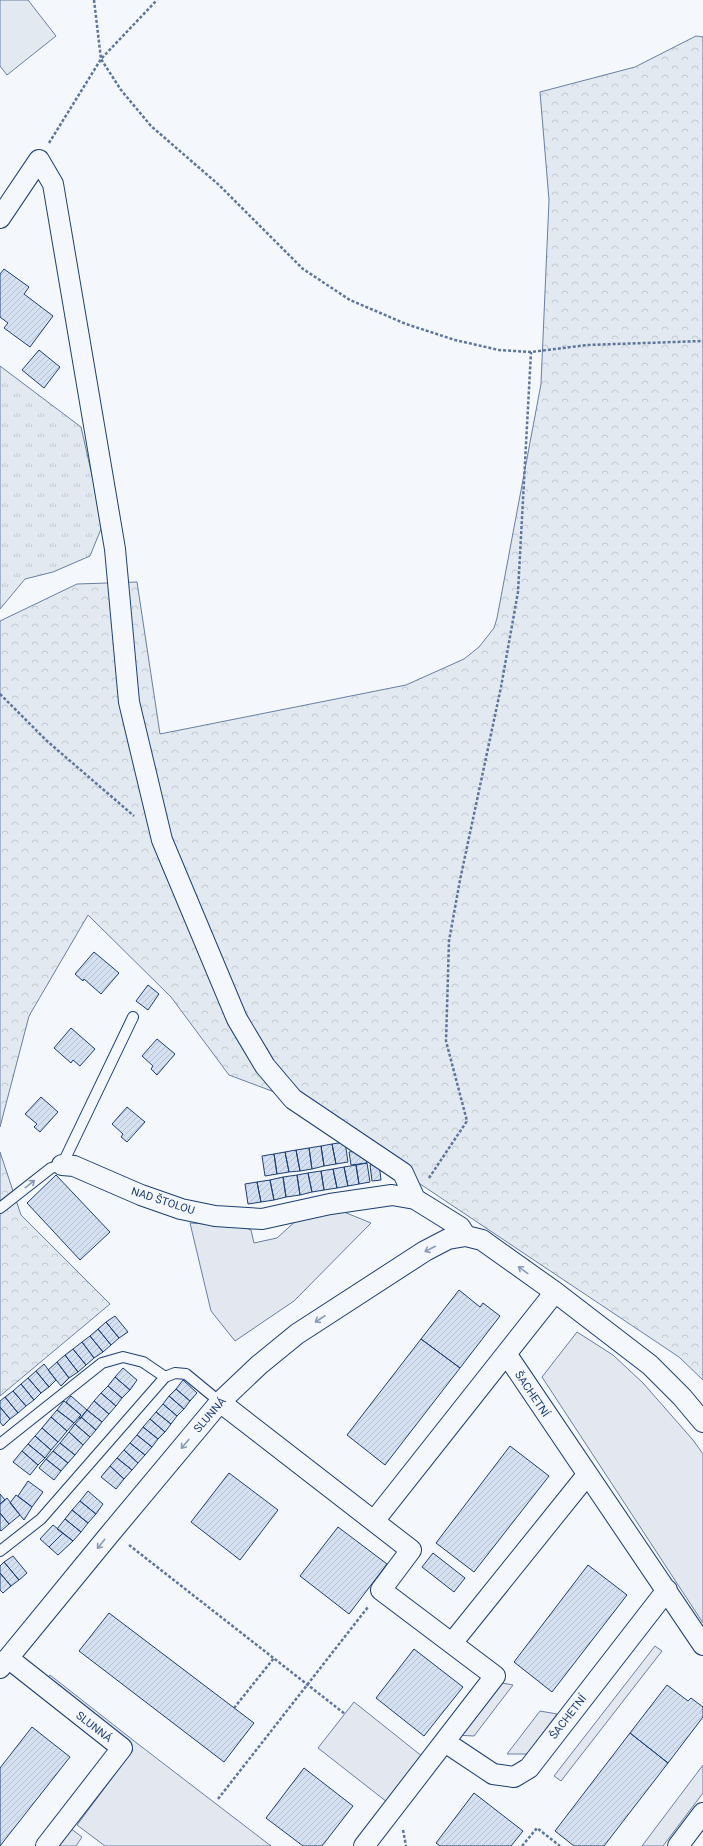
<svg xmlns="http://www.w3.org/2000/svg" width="703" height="1846" font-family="Roboto,sans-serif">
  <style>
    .grass { fill: url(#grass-tufts); stroke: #687fa3 }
    .forest { fill: url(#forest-crowns); stroke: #687fa3 }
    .garden { fill: #e3e9f0; stroke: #687fa3 }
    .parking { fill: #e3e8f0; stroke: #687fa3 }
    .building { fill: url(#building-hatch); stroke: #1d3f73 }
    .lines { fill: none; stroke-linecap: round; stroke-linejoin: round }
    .lane-casing { stroke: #1d3f73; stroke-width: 12 }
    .street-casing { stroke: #1d3f73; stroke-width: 22 }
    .path { stroke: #5e769c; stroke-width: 2.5; stroke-dasharray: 3 2; stroke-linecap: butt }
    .lane { stroke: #f4f7fb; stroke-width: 10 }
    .street { stroke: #f4f7fb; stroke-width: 20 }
    .oneway { stroke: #889bb7 }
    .labels { text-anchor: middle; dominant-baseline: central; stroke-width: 3; stroke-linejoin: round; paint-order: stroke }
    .street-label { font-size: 11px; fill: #1d3f73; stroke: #f4f7fb }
  </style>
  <defs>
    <pattern id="grass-tufts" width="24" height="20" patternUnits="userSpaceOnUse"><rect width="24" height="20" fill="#e3e9f0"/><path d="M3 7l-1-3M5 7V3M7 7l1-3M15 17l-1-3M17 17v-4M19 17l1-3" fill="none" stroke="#c2c9d1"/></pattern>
    <pattern id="forest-crowns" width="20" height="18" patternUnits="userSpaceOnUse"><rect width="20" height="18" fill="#e3e9f0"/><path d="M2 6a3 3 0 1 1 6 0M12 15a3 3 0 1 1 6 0" fill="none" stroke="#c2c9d1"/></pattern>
    <pattern id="building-hatch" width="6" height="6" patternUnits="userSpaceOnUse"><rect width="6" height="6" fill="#d5e0f0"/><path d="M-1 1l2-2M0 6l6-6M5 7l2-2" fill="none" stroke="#b6c1d1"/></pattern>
  </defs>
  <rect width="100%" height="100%" fill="#f4f7fb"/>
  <path class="grass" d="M 0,366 L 81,427 L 103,524 L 90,556 L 53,572 L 25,579 L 0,609 Z"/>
  <path class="forest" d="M 696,36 L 703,37 L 703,1380 L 679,1357 L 293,1099 L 229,1075 L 171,997 L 88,915 L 29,1016 L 0,1127 L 0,621 L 77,584 L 137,582 L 160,734 L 406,685 L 464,659 L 479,647 L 494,628 L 497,618 L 541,384 L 549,200 L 540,92 L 635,67 Z
    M 0,1152 L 21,1215 L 110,1304 L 0,1396 Z"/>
  <path class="garden" d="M 0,0 L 28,0 L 56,36 L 7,75 L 0,66 Z"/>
  <path class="parking" d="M 339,1210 L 371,1223 L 294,1301 L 235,1341 L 211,1311 L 190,1223 L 241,1226 L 251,1230 L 254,1243 L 277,1238 L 299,1218 Z
    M 577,1332 L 613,1355 L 643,1383 L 693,1440 L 703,1454 L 703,1623 L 542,1377 Z
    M 655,1646 L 662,1651 L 561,1781 L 554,1776 Z
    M 50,1675 L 138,1744 L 271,1846 L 105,1846 L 77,1825 L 133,1750 L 45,1682 Z
    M 496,1682 L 513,1685 L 474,1736 L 455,1735 Z
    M 354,1702 L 423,1757 L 387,1802 L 318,1748 Z
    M 540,1711 L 557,1714 L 527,1754 L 507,1754 Z
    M 703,1765 L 703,1793 L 663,1846 L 642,1846 Z
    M 70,1828 L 82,1837 L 76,1846 L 56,1846 Z"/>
  <path class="building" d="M 4,269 L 29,287 L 24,294 L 53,316 L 30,347 L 4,328 L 8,323 L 0,317 L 0,274 Z
    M 39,350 L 60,367 L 44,388 L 22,370 Z
    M 94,952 L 119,973 L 101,994 L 84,979 L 83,981 L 75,974 Z
    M 148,985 L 159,994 L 148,1010 L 136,1001 Z
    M 71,1028 L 95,1049 L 80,1066 L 73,1060 L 71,1063 L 54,1048 Z
    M 157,1039 L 175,1054 L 157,1075 L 151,1069 L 153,1066 L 142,1056 Z
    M 41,1097 L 58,1112 L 40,1132 L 34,1127 L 37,1124 L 25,1114 Z
    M 127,1107 L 145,1122 L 127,1142 L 121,1137 L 123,1134 L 112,1124 Z
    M 345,1142 L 348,1162 L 336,1164 L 332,1144 Z
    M 332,1144 L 336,1164 L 324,1166 L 321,1146 Z
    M 321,1146 L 324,1166 L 312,1169 L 309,1148 Z
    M 309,1148 L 312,1169 L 300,1171 L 296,1150 Z
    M 296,1150 L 300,1171 L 289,1172 L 285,1152 Z
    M 365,1150 L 367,1163 L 351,1165 L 349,1152 Z
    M 285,1152 L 289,1172 L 277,1174 L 274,1154 Z
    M 274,1154 L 277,1174 L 265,1176 L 262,1156 Z
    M 367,1163 L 370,1182 L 359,1184 L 356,1165 Z
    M 379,1164 L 381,1180 L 372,1181 L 370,1165 Z
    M 356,1165 L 359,1184 L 348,1186 L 344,1167 Z
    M 344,1167 L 348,1186 L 337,1188 L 333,1169 Z
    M 333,1169 L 337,1188 L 324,1190 L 321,1171 Z
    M 321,1171 L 324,1190 L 312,1192 L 308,1173 Z
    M 308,1173 L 312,1192 L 300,1195 L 297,1175 Z
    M 56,1175 L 110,1232 L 80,1260 L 27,1203 Z
    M 297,1175 L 300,1195 L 286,1197 L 283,1177 Z
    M 283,1177 L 286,1197 L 274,1200 L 270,1180 Z
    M 270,1180 L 274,1200 L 261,1202 L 257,1182 Z
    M 257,1182 L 261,1202 L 248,1204 L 245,1184 Z
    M 459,1290 L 480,1307 L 483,1303 L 500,1316 L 460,1368 L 421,1339 Z
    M 115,1316 L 128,1332 L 119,1338 L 106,1322 Z
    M 106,1322 L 119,1338 L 111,1345 L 98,1329 Z
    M 98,1329 L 111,1345 L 103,1352 L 90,1336 Z
    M 90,1336 L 103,1352 L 94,1358 L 82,1342 Z
    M 421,1339 L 460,1368 L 385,1465 L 347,1435 Z
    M 82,1342 L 94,1358 L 86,1365 L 73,1349 Z
    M 73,1349 L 86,1365 L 78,1372 L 65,1355 Z
    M 65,1355 L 78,1372 L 69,1378 L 57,1362 Z
    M 57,1362 L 69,1378 L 61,1386 L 48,1370 Z
    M 44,1364 L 56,1380 L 49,1387 L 36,1371 Z
    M 123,1368 L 137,1380 L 130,1390 L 115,1377 Z
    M 36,1371 L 49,1387 L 41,1393 L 28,1378 Z
    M 115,1377 L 130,1390 L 122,1398 L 108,1386 Z
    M 28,1378 L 41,1393 L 34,1400 L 21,1384 Z
    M 183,1380 L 197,1393 L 190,1401 L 176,1389 Z
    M 21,1384 L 34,1400 L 26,1406 L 13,1391 Z
    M 108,1386 L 122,1398 L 116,1406 L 101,1393 Z
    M 176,1389 L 190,1401 L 184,1409 L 169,1396 Z
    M 13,1391 L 26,1406 L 18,1413 L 5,1397 Z
    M 101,1393 L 116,1406 L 109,1414 L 94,1401 Z
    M 71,1396 L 87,1410 L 80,1419 L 79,1417 L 81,1415 L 66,1402 Z
    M 169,1396 L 184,1409 L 177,1416 L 163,1404 Z
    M 5,1397 L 18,1413 L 10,1419 L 0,1407 L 0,1401 Z
    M 64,1401 L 81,1415 L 74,1423 L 57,1410 Z
    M 94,1401 L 109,1414 L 102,1422 L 87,1410 Z
    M 163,1404 L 177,1416 L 171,1424 L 156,1412 Z
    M 0,1407 L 10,1419 L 3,1426 L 0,1422 Z
    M 57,1410 L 74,1423 L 67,1431 L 51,1417 Z
    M 87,1410 L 102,1422 L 96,1430 L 81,1417 Z
    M 156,1412 L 171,1424 L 165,1432 L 150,1419 Z
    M 51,1417 L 67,1431 L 58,1442 L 42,1428 Z
    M 81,1417 L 96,1430 L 90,1437 L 75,1424 Z
    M 150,1419 L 165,1432 L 158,1439 L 143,1427 Z
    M 75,1424 L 90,1437 L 83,1445 L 69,1432 Z
    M 143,1427 L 158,1439 L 152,1447 L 137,1435 Z
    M 42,1428 L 58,1442 L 51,1450 L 35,1436 Z
    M 69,1432 L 83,1445 L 75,1455 L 60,1443 Z
    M 137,1435 L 152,1447 L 145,1455 L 130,1443 Z
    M 35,1436 L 51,1450 L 45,1458 L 28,1444 Z
    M 60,1443 L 75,1455 L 68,1463 L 53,1451 Z
    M 130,1443 L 145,1455 L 138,1463 L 124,1450 Z
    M 28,1444 L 45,1458 L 38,1465 L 22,1451 Z
    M 510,1446 L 549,1476 L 474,1572 L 436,1543 Z
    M 124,1450 L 138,1463 L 132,1470 L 117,1458 Z
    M 22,1451 L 38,1465 L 30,1475 L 13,1462 Z
    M 53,1451 L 68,1463 L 61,1471 L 46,1459 Z
    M 117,1458 L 132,1470 L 124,1479 L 110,1466 Z
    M 46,1459 L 61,1471 L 54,1480 L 39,1468 Z
    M 110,1466 L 124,1479 L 116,1489 L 101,1477 Z
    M 229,1473 L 278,1510 L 240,1560 L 191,1522 Z
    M 28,1481 L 43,1492 L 32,1507 L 18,1496 Z
    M 88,1491 L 103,1504 L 96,1514 L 80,1501 Z
    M 0,1494 L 5,1500 L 0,1504 Z
    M 16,1495 L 32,1507 L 24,1520 L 10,1503 Z
    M 7,1498 L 20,1515 L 9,1524 L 0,1513 L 0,1504 Z
    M 80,1501 L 96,1514 L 88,1523 L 72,1510 Z
    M 72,1510 L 88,1523 L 81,1532 L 65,1519 Z
    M 0,1513 L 9,1524 L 1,1531 L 0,1530 Z
    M 65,1519 L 81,1532 L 73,1541 L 57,1529 Z
    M 53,1525 L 63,1533 L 49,1547 L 40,1539 Z
    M 338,1527 L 387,1564 L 349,1614 L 300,1576 Z
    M 63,1533 L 73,1541 L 58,1555 L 49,1547 Z
    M 433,1553 L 465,1578 L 454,1592 L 422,1567 Z
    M 13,1556 L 27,1573 L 19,1580 L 4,1562 Z
    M 4,1562 L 19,1580 L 11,1586 L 0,1573 L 0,1566 Z
    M 588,1565 L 627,1595 L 552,1692 L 514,1662 Z
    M 0,1573 L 11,1586 L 3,1593 L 0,1590 Z
    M 109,1613 L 254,1723 L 224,1762 L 79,1651 Z
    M 414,1649 L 463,1687 L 424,1736 L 376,1698 Z
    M 667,1685 L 688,1701 L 691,1698 L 703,1707 L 703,1717 L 668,1763 L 630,1733 Z
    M 32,1727 L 70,1757 L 0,1846 L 0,1768 Z
    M 630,1733 L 668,1763 L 604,1846 L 574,1846 L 555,1831 Z
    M 304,1768 L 353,1806 L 322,1846 L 303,1846 L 266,1818 Z
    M 474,1793 L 523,1831 L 511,1846 L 440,1846 L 436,1843 Z"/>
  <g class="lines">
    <defs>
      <path id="lane" d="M 0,1208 L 51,1168 L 62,1165 L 133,1017
        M 0,1444 L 102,1363 L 123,1357 L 143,1362 L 165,1377
        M 0,1551 L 41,1519 L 165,1377 L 175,1373 L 186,1374 L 220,1402"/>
      <path id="street" d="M 0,218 L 39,160 L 53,184 L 115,549 L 129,702 L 162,840 L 237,1019 L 265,1066 L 293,1099 L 403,1173 L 415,1199
        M 62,1165 L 74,1166 L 141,1195 L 181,1209 L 215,1216 L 262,1219 L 330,1204 L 392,1195 L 415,1199 L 460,1227 L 466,1236 L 482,1240 L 555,1292 L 650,1365 L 682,1397 L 703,1422
        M 507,1355 L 703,1645
        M 220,1402 L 411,1550 L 381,1590 L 495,1676 L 364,1846
        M 374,1521 L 555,1292
        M 452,1643 L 587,1475
        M 8,1658 L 122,1748 L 46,1846
        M 0,1668 L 109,1535 L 220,1402 L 259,1365 L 297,1334 L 425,1251 L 448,1239 L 466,1236
        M 445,1742 L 493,1774 L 514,1777 L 529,1768 L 667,1590
        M 678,1846 L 703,1813"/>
    </defs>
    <use href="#lane" class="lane-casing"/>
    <use href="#street" class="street-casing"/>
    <path class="path" d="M 94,0 L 101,59 L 121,90 L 151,126 L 219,185 L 303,269 L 350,300 L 406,324 L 455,340 L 499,350 L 531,352 L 587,345 L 703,341
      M 49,143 L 101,59 L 157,0
      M 0,694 L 47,741 L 134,816
      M 429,1178 L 467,1121 L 446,1041 L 449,941 L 460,880 L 501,687 L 518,592 L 531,352
      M 129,1545 L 345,1714
      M 234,1708 L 274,1658
      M 218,1799 L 368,1607
      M 403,1830 L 406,1846
      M 522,1846 L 537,1828 L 560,1846"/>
    <use href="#lane" class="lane"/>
    <use href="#street" class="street"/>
  </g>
  <defs><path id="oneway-shaft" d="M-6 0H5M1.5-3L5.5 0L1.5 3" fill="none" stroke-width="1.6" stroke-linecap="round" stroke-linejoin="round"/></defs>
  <g class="oneway">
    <use href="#oneway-shaft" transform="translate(30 1184) rotate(-38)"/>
    <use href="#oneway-shaft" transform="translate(430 1249) rotate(153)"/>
    <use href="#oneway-shaft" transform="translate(523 1270) rotate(-144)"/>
    <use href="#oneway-shaft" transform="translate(320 1319) rotate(147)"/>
    <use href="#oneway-shaft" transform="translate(185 1444) rotate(130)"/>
    <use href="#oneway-shaft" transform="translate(101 1544) rotate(129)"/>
  </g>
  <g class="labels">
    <g class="street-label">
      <text transform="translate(163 1201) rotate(18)">NAD ŠTOLOU</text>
      <text transform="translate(532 1394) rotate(56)">ŠACHETNÍ</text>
      <text transform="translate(210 1415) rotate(-49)">SLUNNÁ</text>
      <text transform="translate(568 1717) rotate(-52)">ŠACHETNÍ</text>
      <text transform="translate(94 1727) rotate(38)">SLUNNÁ</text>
    </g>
  </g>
</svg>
